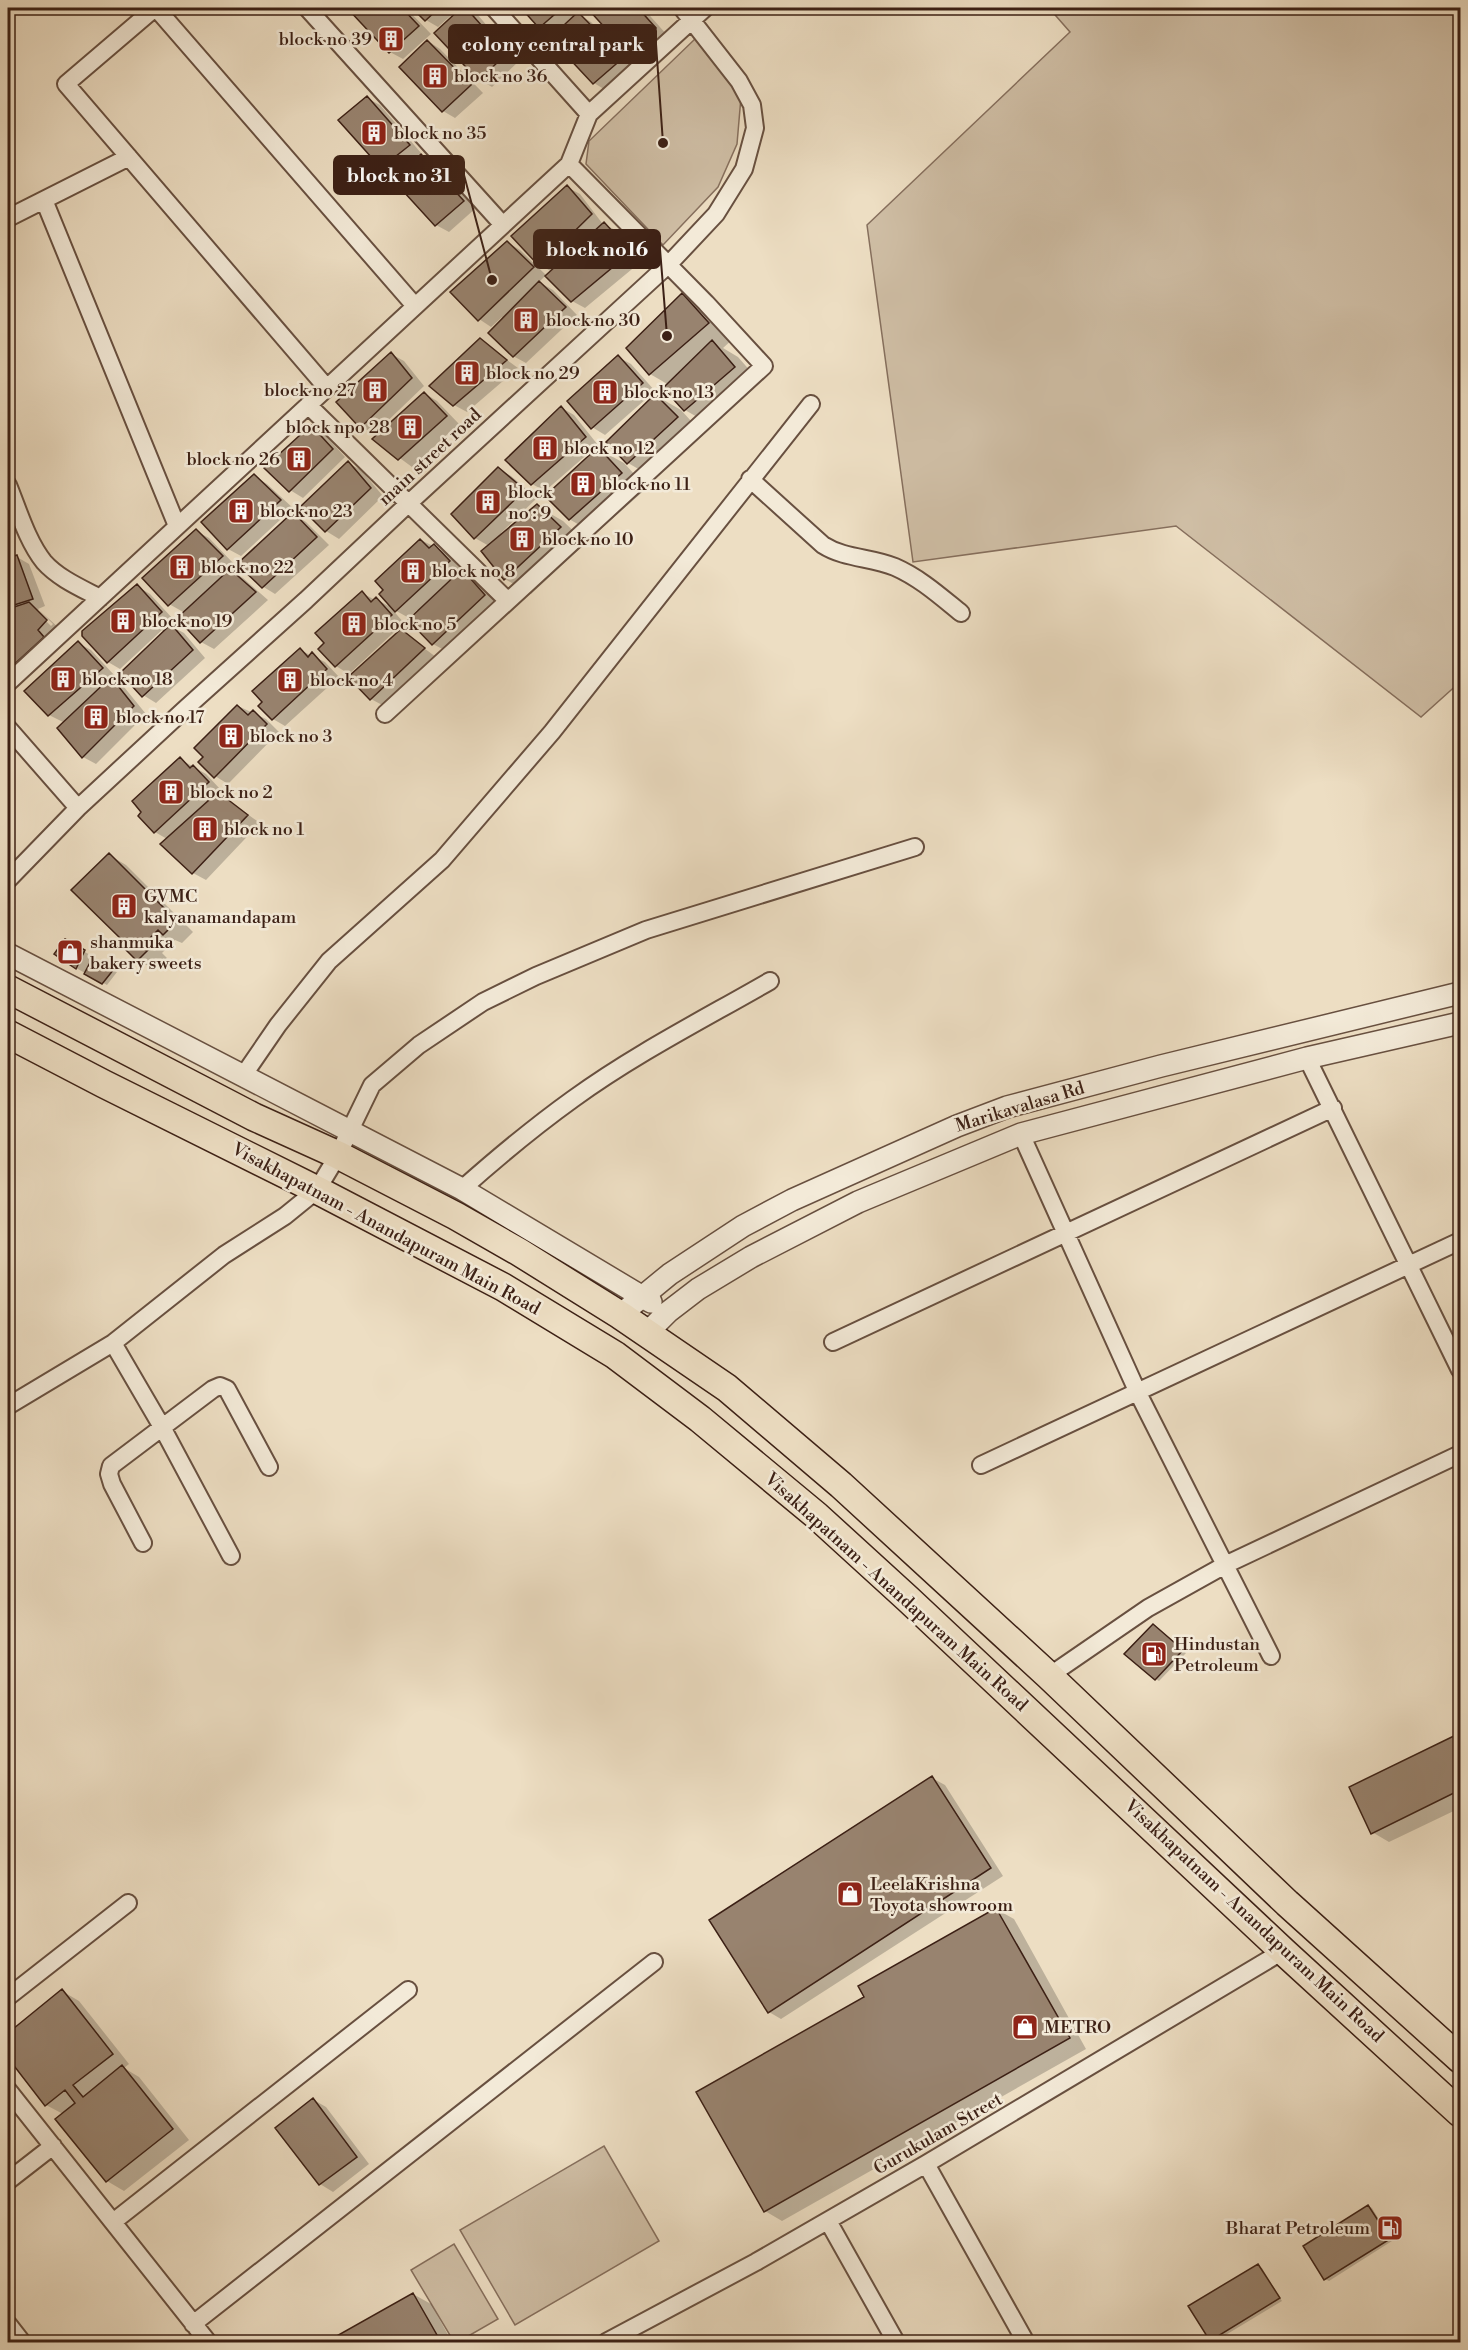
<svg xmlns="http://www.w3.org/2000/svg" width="1468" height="2350" font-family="'Libre Bodoni',serif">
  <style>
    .green { fill: #cfbea5; stroke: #866f5d; stroke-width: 1.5 }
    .shadow { fill: #0003; fill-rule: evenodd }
    .building { fill: #98836f; stroke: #3c2015; stroke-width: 1.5 }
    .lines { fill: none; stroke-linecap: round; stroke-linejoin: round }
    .minor-casing { stroke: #685040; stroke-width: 20 }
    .tertiary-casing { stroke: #685040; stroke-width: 24 }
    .primary-casing { stroke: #3c2015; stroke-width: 30 }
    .minor { stroke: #f3ead8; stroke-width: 16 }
    .tertiary { stroke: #f3ead8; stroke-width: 21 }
    .primary { stroke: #eddec3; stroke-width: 27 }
    .labels { text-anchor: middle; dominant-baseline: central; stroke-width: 5; stroke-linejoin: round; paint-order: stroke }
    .poi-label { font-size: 18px; fill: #3c2015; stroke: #f3ead8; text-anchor: start }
    .street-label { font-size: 18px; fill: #3c2015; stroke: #f3ead8 }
    .leader { fill: none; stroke: #3c2015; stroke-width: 2 }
    .callout-dot { fill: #3c2015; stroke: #f3ead8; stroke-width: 2 }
    .callout { fill: #3c2015; stroke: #3c2015; stroke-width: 2 }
    .callout-label { font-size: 20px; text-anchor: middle; font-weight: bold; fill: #fff }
  </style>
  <rect width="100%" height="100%" fill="#eddec3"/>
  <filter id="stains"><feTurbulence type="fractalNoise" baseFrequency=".00333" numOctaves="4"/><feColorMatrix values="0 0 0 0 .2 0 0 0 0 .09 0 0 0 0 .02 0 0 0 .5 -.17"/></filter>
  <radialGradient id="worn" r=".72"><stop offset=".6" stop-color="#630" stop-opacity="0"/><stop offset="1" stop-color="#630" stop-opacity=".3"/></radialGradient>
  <path class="green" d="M 1049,8 L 1460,8 L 1460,682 L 1421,717 L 1176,526 L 913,562 L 867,225 L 1070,32 Z
    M 696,38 L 723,70 L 741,97 L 737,144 L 718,187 L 663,245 L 586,164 L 589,141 Z
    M 604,2146 L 659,2241 L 515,2325 L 460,2230 Z
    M 454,2244 L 498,2319 L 458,2342 L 454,2342 L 411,2270 Z"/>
  <path class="shadow" d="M 349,8 L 406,8 L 431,34 L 403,59 L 390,52 Z
    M 414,8 L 465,8 L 477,14 L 518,62 L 492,87 L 479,79 L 437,34 L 459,12 L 457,10 L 438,27 L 426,20 Z
    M 523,8 L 581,8 L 576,13 L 591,22 L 634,66 L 607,91 L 594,83 L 555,35 L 540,26 Z
    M 589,8 L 643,8 L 668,36 L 642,60 L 629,52 Z
    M 428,41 L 440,49 L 483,93 L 455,118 L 443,111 Z
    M 367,98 L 380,105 L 421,153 L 394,174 L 382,167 Z
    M 421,156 L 434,164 L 476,208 L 449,232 L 436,225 L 395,180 Z
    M 567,187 L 580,194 L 602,223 L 617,231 L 643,260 L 585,308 L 572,301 L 552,272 L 539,264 Z
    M 507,242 L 520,250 L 546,275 L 539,282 L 553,290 L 577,315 L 526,363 L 513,356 L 502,317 L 491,327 L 479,319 Z
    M 682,295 L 708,310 L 734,338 L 723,348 L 738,357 L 760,382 L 711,425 L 685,410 L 665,388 L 669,385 L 650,374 Z
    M 480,340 L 518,368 L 467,412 L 454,405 Z
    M 391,354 L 404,361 L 424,386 L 374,434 L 361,427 Z
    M 618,357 L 631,364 L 655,391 L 605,435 L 592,427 Z
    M 424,393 L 437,401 L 459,424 L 412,467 L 374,439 Z
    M 655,395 L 681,410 L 702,433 L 654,478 L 628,463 Z
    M 562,408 L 574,415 L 598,445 L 545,491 L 532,484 L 508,460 Z
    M 311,427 L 324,434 L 345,457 L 303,498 L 290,490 Z
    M 598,449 L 624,463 L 647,488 L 595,534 L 569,519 Z
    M 348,463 L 361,470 L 383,496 L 339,539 L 326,531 L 302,507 Z
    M 498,468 L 511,476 L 537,498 L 501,533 L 503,535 L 537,506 L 563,521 L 586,543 L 531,594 L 505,579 L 489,546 L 475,538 L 453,514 Z
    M 254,476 L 267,484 L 293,508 L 241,556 L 228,549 L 204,523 Z
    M 293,514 L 306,522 L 329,545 L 275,594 L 262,586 Z
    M 196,531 L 209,538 L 234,564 L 228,569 L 243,578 L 268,600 L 214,649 L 201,642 L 180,618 L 185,613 L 169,604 Z
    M 421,540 L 447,553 L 461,570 L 475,578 L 497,603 L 446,651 L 433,644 L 417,610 L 409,618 L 391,608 L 404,623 L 349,674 L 336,666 L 320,649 L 362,593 L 375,600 L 376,599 L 394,609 Z
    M 17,557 L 29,564 L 45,606 L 38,609 L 59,628 L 8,689 L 8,560 ZM 35,610 L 39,610 L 53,624 L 51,626 Z
    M 137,586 L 150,594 L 174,620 L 169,625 L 184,633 L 205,658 L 156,703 L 143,695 L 164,632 L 162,630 L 120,669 L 108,662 Z
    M 401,631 L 436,657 L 384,706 L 371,699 Z
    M 78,643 L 91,650 L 115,676 L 111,679 L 124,687 L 146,714 L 96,764 L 83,757 L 65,723 L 49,715 Z
    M 300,650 L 325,662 L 339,677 L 285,726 L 273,719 Z
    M 238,706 L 266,719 L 279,732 L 228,784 L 215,776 Z
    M 180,759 L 206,774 L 221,790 L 218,793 L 260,823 L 206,880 L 193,873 L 167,839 L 155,832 Z
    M 109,855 L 126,865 L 193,932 L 182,943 L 175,940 L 162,953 L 167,958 L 155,970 L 138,960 L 121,943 L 124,940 Z
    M 65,941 L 92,956 L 90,960 L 117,972 L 107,985 L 76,968 Z
    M 1157,1628 L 1186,1653 L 1159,1681 L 1156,1679 Z
    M 1460,1734 L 1460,1808 L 1389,1842 L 1372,1832 L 1351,1788 Z
    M 932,1778 L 945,1785 L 1003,1876 L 781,2019 L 769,2012 Z
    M 996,1909 L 1014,1919 L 1086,2049 L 782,2221 L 765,2211 L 866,1998 Z
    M 62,1991 L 79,2001 L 129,2064 L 124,2068 L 139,2077 L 189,2140 L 124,2191 L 107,2181 L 63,2114 L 46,2105 L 8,2056 L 8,2035 Z
    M 314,2100 L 326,2107 L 369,2164 L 333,2192 L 320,2184 L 277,2128 Z
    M 1368,2206 L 1372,2208 L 1392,2241 L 1329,2281 L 1325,2279 Z
    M 1258,2266 L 1262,2268 L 1282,2301 L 1214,2342 L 1211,2340 Z
    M 413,2294 L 431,2304 L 452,2342 L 329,2342 Z"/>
  <path class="building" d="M 347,8 L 402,8 L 419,26 L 389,53 Z
    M 412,8 L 439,8 L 425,21 Z
    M 461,8 L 466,8 L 507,54 L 478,80 L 434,33 Z
    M 521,8 L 562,8 L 539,28 Z
    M 587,8 L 638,8 L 656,28 L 628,53 Z
    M 578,12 L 623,58 L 593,84 L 550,38 Z
    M 427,40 L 471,85 L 442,112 L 399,67 Z
    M 367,96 L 410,145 L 381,168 L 338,120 Z
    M 421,154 L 464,201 L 435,226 L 393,180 Z
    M 567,185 L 592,214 L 539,266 L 511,236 Z
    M 604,222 L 631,252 L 571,302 L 545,276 Z
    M 507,241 L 534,267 L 478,321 L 450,292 Z
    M 539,281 L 566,307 L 513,357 L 488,333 Z
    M 682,293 L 709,323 L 649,375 L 626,348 Z
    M 480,338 L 507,360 L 453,406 L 429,386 Z
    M 712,340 L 735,367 L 684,411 L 663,388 Z
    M 391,352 L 412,378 L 360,428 L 336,402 Z
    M 618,355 L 643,383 L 591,429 L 567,401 Z
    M 424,392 L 447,416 L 398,460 L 372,439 Z
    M 655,394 L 678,417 L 627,464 L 606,442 Z
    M 561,406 L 586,437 L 531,485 L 505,460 Z
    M 311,425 L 333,449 L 289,492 L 264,468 Z
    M 598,447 L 622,473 L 569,520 L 545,496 Z
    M 348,461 L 371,488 L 325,532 L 300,507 Z
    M 498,467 L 525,490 L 474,539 L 451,514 Z
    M 254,474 L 281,500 L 227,550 L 201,522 Z
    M 537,504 L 561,527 L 504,580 L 481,551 Z
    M 293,512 L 317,537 L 262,588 L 237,564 Z
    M 196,529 L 223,556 L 168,606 L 142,578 Z
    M 420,539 L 429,548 L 434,544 L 450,561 L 395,612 L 379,594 L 383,590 L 375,581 Z
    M 17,555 L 33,599 L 8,607 L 8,558 Z
    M 230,569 L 256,592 L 200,643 L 177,618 Z
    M 462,569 L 485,595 L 432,645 L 408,620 Z
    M 137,584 L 162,612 L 107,663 L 82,636 L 82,631 Z
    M 362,591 L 371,602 L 376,597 L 392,615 L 335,667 L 318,649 L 324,643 L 315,633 Z
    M 29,602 L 47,620 L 38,630 L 44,637 L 8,670 L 8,609 Z
    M 171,624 L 193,650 L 142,697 L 120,673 Z
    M 401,629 L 425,648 L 370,700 L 348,677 Z
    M 78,641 L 103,668 L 48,716 L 24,691 Z
    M 300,648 L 308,657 L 312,652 L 327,669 L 272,720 L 258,706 L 262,702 L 252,691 Z
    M 111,677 L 134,706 L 82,758 L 57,728 Z
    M 237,705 L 248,715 L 253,710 L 267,724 L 214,778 L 198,762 L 203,757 L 194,748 Z
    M 180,757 L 190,768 L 193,765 L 209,782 L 154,833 L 138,816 L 141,812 L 132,801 Z
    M 218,792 L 248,815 L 192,874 L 160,844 Z
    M 109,853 L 177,921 L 163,935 L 158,930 L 145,943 L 150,948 L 137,961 L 119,943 L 122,940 L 71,890 Z
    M 65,939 L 85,950 L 76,969 L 54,954 Z
    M 92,959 L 114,969 L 102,984 L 84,974 Z
    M 1153,1624 L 1183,1650 L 1155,1680 L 1124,1654 Z
    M 1460,1733 L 1460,1790 L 1371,1834 L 1349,1787 Z
    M 932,1776 L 991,1868 L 768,2013 L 709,1920 Z
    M 996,1908 L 1070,2038 L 764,2212 L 696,2092 L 864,1997 L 858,1986 Z
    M 62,1989 L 113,2054 L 73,2085 L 83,2097 L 122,2065 L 173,2129 L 106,2182 L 55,2119 L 75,2103 L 65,2090 L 45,2106 L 8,2058 L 8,2033 Z
    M 313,2098 L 357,2157 L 319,2185 L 275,2128 Z
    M 1368,2205 L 1390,2239 L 1324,2280 L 1303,2246 Z
    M 1258,2264 L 1280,2298 L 1210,2341 L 1188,2306 Z
    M 413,2293 L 441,2342 L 326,2342 Z"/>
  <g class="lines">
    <defs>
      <path id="minor" d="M 155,8 L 66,84 L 327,388
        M 156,8 L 415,306
        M 307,8 L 503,225
        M 494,8 L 589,114
        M 569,164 L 589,114 L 705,8
        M 44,200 L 177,526
        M 8,218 L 129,157
        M 308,405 L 508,601
        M 750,479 L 823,545 C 845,559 871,557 895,567 C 920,578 940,596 961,613
        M 8,485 C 18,509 27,541 44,562 C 58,578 81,588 100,598
        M 8,683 L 569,164 L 706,303 L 764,366 L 385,714
        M 8,728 L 78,808
        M 8,880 L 78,808 L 186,708 L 306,600 L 409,503 L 669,264 L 716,214 L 744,169 L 755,128 L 752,105 L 739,81 L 682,8
        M 1307,1058 L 1460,1370
        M 243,1076 L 278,1025 L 329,961 L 442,860 L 552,732 L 811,404
        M 1021,1134 L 1138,1393 L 1271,1656
        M 462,1189 C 498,1157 534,1127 573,1099 C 635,1054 704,1019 770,981
        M 833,1342 L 1333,1108
        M 113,1343 L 162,1427 L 231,1556
        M 8,1406 L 113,1343 L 224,1255 L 285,1216 L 317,1190 L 338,1155 L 372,1085 L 419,1045 L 483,1002 L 536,976 L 646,930 L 915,847
        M 981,1465 L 1460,1241
        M 143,1543 L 112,1484 L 109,1474 L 111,1466 L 213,1389 L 220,1386 L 227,1389 L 269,1467
        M 1049,1676 L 1148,1608 L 1225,1565 L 1460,1454
        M 8,1997 L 128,1903
        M 8,2090 L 208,2342
        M 926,2164 L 1024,2339
        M 8,2181 L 53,2146
        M 828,2221 L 896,2342
        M 113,2222 L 408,1990
        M 8,2324 L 22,2342
        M 193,2324 L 654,1962
        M 606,2342 L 756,2262 L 926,2164 L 1283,1951"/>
      <path id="tertiary" d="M 8,954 L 462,1189 L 651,1302
        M 620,1315 L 670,1274 L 743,1226 L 792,1200 L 957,1126 L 1007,1107 L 1161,1066 L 1460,993
        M 646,1334 L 668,1312 L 698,1289 L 751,1257 L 858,1202 L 1021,1134 L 1307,1058 L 1460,1023"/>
      <path id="primary" d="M 8,989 L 254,1117 L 338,1155 L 456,1216 L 519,1252 L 620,1315 L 727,1388 L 841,1485 L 1049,1676 L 1287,1903 L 1460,2059
        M 8,1034 L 104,1084 L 317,1190 L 503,1287 L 615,1355 L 700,1419 L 817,1516 L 908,1599 L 1283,1951 L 1460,2113"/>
    </defs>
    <use href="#minor" class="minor-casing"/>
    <use href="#tertiary" class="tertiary-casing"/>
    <use href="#primary" class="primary-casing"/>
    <use href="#minor" class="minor"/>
    <use href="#tertiary" class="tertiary"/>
    <use href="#primary" class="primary"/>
  </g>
  <defs>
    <symbol id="building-square" viewBox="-11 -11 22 22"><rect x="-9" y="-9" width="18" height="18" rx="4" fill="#8f2418" stroke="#f3ead8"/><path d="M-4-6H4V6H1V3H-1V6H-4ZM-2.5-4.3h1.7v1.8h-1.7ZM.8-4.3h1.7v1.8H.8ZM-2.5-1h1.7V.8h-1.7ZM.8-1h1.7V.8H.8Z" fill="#fff"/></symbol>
    <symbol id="shop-square" viewBox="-11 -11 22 22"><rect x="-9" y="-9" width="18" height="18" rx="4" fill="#8f2418" stroke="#f3ead8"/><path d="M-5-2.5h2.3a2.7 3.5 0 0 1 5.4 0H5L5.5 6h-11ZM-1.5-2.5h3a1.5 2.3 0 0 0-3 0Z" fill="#fff"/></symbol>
    <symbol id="fuel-square" viewBox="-11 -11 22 22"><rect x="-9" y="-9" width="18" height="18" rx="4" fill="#8f2418" stroke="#f3ead8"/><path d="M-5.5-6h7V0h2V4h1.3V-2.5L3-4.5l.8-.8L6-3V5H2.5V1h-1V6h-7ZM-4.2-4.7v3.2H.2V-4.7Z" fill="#fff"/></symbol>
  </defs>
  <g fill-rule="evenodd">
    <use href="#building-square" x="376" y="24" width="30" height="30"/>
    <use href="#building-square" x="420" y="61" width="30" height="30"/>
    <use href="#building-square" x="359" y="118" width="30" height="30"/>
    <use href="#building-square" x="511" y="305" width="30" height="30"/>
    <use href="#building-square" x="452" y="358" width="30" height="30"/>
    <use href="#building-square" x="360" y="375" width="30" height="30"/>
    <use href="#building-square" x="590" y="377" width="30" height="30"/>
    <use href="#building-square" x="395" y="412" width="30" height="30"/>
    <use href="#building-square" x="530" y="433" width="30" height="30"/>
    <use href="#building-square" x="284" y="444" width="30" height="30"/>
    <use href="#building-square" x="568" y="469" width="30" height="30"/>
    <use href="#building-square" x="473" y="487" width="30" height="30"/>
    <use href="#building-square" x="226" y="496" width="30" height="30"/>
    <use href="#building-square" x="507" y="524" width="30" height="30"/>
    <use href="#building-square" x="167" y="552" width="30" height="30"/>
    <use href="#building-square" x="398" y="556" width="30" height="30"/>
    <use href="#building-square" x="108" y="606" width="30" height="30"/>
    <use href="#building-square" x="339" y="609" width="30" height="30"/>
    <use href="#building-square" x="48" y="664" width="30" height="30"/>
    <use href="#building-square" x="275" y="665" width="30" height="30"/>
    <use href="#building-square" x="81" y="702" width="30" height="30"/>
    <use href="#building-square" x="216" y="721" width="30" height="30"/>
    <use href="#building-square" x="156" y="777" width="30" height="30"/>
    <use href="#building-square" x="190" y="814" width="30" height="30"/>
    <use href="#building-square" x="109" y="891" width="30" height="30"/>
    <use href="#shop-square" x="55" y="937" width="30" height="30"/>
    <use href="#fuel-square" x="1139" y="1639" width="30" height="30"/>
    <use href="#shop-square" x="835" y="1879" width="30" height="30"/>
    <use href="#shop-square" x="1010" y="2012" width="30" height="30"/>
    <use href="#fuel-square" x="1375" y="2213" width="30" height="30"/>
  </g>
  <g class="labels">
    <g class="poi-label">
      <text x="372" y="39" text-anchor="end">block no 39</text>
      <text x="454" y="76">block no 36</text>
      <text x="394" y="133">block no 35</text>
      <text x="546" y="320">block no 30</text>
      <text x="486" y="373">block no 29</text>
      <text x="356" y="390" text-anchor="end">block no 27</text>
      <text x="624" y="392">block no 13</text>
      <text x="390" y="427" text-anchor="end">block npo 28</text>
      <text x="564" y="448">block no 12</text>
      <text x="280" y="459" text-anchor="end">block no 26</text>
      <text x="602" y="484">block no 11</text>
      <text x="508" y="492">block<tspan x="508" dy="21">no : 9</tspan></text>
      <text x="260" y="511">block no 23</text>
      <text x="542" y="539">block no 10</text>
      <text x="201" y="567">block no 22</text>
      <text x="432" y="571">block no 8</text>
      <text x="142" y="621">block no 19</text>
      <text x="374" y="624">block no 5</text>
      <text x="82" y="679">block no 18</text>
      <text x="310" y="680">block no 4</text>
      <text x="116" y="717">block no 17</text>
      <text x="250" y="736">block no 3</text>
      <text x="190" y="792">block no 2</text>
      <text x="224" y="829">block no 1</text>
      <text x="144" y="896">GVMC<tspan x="144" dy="21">kalyanamandapam</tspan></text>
      <text x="90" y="942">shanmuka<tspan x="90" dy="21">bakery sweets</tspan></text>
      <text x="1174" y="1644">Hindustan<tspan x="1174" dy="21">Petroleum</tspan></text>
      <text x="870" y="1884">LeelaKrishna<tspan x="870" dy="21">Toyota showroom</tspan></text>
      <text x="1044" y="2027">METRO</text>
      <text x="1370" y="2228" text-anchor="end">Bharat Petroleum</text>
    </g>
    <g class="street-label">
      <text transform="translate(430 457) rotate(-43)">main street road</text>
      <text transform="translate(1020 1107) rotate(-17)">Marikavalasa Rd</text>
      <text transform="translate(386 1229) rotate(28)">Visakhapatnam - Anandapuram Main Road</text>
      <text transform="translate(896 1592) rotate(42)">Visakhapatnam - Anandapuram Main Road</text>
      <text transform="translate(1254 1921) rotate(43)">Visakhapatnam - Anandapuram Main Road</text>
      <text transform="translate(938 2134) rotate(-30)">Gurukulam Street</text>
    </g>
  </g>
  <path class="leader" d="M663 143L656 44M492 280L464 175M667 336L660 249"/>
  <g class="callout-dot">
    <circle cx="663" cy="143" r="6"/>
    <circle cx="492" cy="280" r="6"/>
    <circle cx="667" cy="336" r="6"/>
  </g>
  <g class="callout">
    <rect x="449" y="25" width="207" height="38" rx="6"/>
    <rect x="334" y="156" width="130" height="38" rx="6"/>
    <rect x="534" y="230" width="126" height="38" rx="6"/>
  </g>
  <g class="callout-label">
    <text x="553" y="51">colony central park</text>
    <text x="399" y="182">block no 31</text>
    <text x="597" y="256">block no16</text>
  </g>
  <rect width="1468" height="2350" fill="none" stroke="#eddec3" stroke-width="30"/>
  <rect x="9" y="9" width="1450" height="2332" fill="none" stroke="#3c2015" stroke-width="3"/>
  <rect x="15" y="15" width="1438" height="2320" fill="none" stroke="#3c2015" stroke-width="1.5"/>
  <rect width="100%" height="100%" filter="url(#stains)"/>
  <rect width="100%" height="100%" fill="url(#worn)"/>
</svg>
